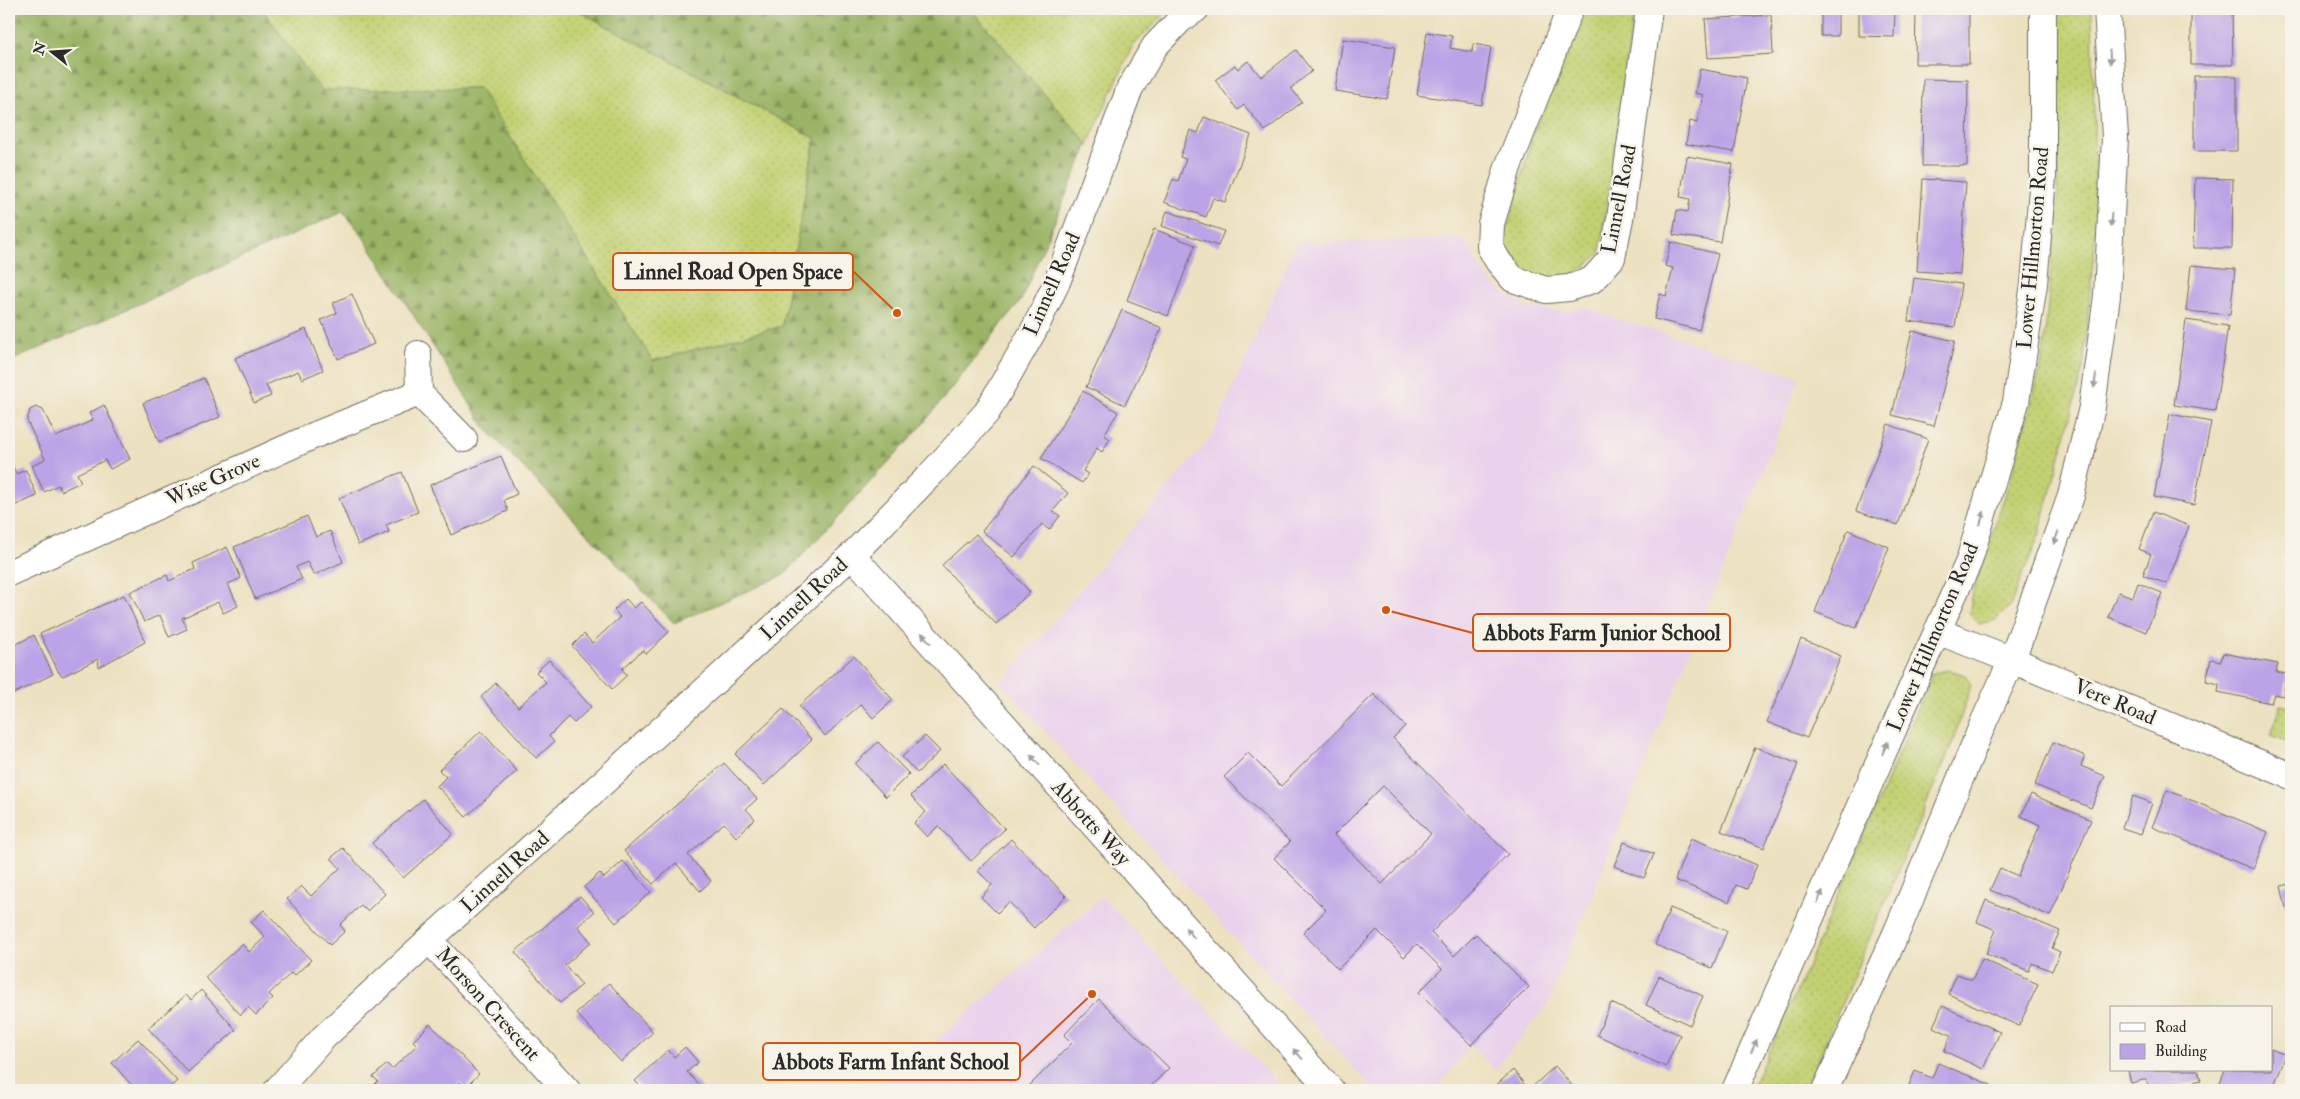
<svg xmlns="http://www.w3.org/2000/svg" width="2300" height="1099" font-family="'IM FELL Double Pica',serif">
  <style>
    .built { fill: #ead1ec }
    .grass { fill: url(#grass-dots); stroke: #777e4f }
    .forest { fill: url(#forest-firs); stroke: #626f48 }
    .building { fill: #baa3e6; fill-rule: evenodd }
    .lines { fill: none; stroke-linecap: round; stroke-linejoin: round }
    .street-casing { stroke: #6f6b5f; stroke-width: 28 }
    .street { stroke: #fff; stroke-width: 26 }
    .oneway { fill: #a0a0a0 }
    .labels { text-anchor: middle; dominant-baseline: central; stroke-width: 5; stroke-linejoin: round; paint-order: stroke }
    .street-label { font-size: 21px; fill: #2b2b2b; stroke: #f7f3e8 }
    .leader { fill: none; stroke: #d5540f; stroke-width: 2 }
    .callout-dot { fill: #d5540f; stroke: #f7f3e8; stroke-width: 2 }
    .callout { fill: #f7f3e8; stroke: #d5540f; stroke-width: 2 }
    .callout-label { font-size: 22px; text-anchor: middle; font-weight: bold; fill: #2b2b2b }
  </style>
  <defs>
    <pattern id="grass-dots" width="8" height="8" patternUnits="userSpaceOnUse" patternTransform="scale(1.25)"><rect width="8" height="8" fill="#c3d173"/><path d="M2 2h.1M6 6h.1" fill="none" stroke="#a8b464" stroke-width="1.8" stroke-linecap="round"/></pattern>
    <pattern id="forest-firs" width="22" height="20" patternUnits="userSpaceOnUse" patternTransform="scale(1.25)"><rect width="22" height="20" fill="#9ab365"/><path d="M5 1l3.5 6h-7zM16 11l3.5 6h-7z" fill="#7e9253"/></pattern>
  </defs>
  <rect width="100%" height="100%" fill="#f7f3e8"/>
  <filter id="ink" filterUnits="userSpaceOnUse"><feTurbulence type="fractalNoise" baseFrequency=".02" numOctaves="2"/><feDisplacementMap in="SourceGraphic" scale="10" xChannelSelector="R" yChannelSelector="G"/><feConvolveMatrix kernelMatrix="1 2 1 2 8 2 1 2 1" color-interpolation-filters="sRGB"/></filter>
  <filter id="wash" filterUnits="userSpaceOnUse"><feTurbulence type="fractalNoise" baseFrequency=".0096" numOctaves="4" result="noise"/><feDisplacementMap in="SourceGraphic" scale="20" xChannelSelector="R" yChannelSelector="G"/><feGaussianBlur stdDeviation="1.12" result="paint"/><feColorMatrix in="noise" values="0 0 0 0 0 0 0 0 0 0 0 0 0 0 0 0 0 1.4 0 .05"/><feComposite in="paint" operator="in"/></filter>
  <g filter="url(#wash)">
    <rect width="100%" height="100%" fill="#ece1c0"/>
    <path class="built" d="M 1464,239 L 1482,272 L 1502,292 L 1530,308 L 1558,311 L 1585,308 L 1800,378 L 1547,1006 L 1495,1070 L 1471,1045 L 1436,1090 L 1374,1090 L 1001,683 L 1212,436 L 1296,243 Z
      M 1102,897 L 1284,1090 L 879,1090 Z"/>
    <path class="grass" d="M 262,9 L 575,9 L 815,138 L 782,326 L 652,361 L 479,88 L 321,91 Z
      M 970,9 L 1170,9 L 1132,47 L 1088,144 Z
      M 1581,9 L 1634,9 L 1600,253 L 1575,275 L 1544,279 L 1522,273 L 1511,262 L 1504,241 L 1533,135 Z
      M 2056,9 L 2092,9 L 2096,227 L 2083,368 L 2039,535 L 2010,606 L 1996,620 L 1979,624 L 1969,614 L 1973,592 L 2014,468 L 2043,358 L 2058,195 Z
      M 1949,670 L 1966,675 L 1971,686 L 1952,744 L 1805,1090 L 1751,1090 L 1808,966 L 1933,673 Z
      M 2281,705 L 2291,708 L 2291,743 L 2271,735 Z"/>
    <path class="forest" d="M 9,9 L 262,9 L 321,90 L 479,88 L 653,361 L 782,326 L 815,138 L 575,9 L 970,9 L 1088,144 L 1021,300 L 919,429 L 784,575 L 674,623 L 487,430 L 360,232 L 343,212 L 9,362 Z"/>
    <g id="blocks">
      <path class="building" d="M 1821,9 L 1838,9 L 1838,36 L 1821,36 Z
        M 1859,9 L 1895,9 L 1894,37 L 1859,36 Z
        M 1916,9 L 1969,9 L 1969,64 L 1915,64 Z
        M 2191,9 L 2232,9 L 2233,65 L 2191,65 Z
        M 1771,15 L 1773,54 L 1708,58 L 1705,19 Z
        M 1427,32 L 1452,36 L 1450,48 L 1472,52 L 1473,44 L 1491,47 L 1482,105 L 1417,95 Z
        M 1343,39 L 1395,47 L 1387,99 L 1335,91 Z
        M 1296,50 L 1312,71 L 1291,88 L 1302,102 L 1265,131 L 1244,105 L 1238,110 L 1215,80 L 1235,65 L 1238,69 L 1248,61 L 1261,77 Z
        M 1700,69 L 1747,78 L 1734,152 L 1686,144 L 1690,121 L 1697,123 L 1703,95 L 1695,93 Z
        M 2194,76 L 2237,76 L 2237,151 L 2194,151 Z
        M 1923,79 L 1968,80 L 1967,166 L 1922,166 Z
        M 1204,117 L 1251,135 L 1225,202 L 1213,198 L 1206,217 L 1164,202 L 1173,179 L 1178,181 L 1186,159 L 1180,157 L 1190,130 L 1198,133 Z
        M 1687,156 L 1733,164 L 1720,242 L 1673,235 L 1677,210 L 1688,212 L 1690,199 L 1680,197 Z
        M 2195,178 L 2233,179 L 2232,248 L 2193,248 Z
        M 1923,179 L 1966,182 L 1960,274 L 1917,271 Z
        M 1167,211 L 1224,231 L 1218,246 L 1162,226 Z
        M 1154,229 L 1195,245 L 1168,316 L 1127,300 Z
        M 1671,242 L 1718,254 L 1699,330 L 1654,319 L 1660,294 L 1666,296 L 1673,268 L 1665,266 Z
        M 2191,265 L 2235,269 L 2230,315 L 2186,311 Z
        M 1914,278 L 1961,284 L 1955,327 L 1908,321 Z
        M 352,294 L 374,344 L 338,359 L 321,320 L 337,313 L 333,303 Z
        M 1122,310 L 1162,328 L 1125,405 L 1086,387 Z
        M 2186,320 L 2228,326 L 2215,411 L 2174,405 Z
        M 306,329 L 323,370 L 302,379 L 298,371 L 266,385 L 271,396 L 254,403 L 235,358 Z
        M 1912,331 L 1955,341 L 1934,426 L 1892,415 Z
        M 204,378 L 220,417 L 159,442 L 143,403 Z
        M 1083,391 L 1118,412 L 1104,435 L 1110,439 L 1102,452 L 1097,448 L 1083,471 L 1088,474 L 1082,483 L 1041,458 Z
        M 104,405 L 130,459 L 110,469 L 105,460 L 77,474 L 81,482 L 61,491 L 58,485 L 44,492 L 32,466 L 45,459 L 27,421 L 30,410 L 36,407 L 43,410 L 56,437 L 93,420 L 89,413 Z
        M 2170,414 L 2211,422 L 2194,505 L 2154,497 Z
        M 1888,424 L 1928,439 L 1898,525 L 1856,511 Z
        M 501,456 L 517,494 L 504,500 L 508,511 L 451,535 L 430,485 Z
        M 11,461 L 16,474 L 26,470 L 37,496 L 9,508 L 9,462 Z
        M 1034,466 L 1068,493 L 1053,511 L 1060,516 L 1049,530 L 1042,524 L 1014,557 L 982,531 Z
        M 402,472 L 418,512 L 386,525 L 389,532 L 358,545 L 339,498 Z
        M 2153,512 L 2189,526 L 2167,584 L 2143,575 L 2151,554 L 2139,549 Z
        M 307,516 L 316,537 L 330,531 L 343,562 L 314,575 L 307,562 L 296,567 L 302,579 L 255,599 L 234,547 Z
        M 1848,530 L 1889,547 L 1856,628 L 1815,612 Z
        M 976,534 L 1030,592 L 996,624 L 942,565 Z
        M 227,547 L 241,578 L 228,584 L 238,606 L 223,613 L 218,602 L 182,618 L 187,629 L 169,637 L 160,615 L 144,622 L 130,592 L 167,575 L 169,581 L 195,569 L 193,563 Z
        M 2138,583 L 2162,593 L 2146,632 L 2108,617 L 2118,592 L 2133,597 Z
        M 124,595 L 145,642 L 99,667 L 98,659 L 63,676 L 59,673 L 40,634 Z
        M 626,599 L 634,608 L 641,602 L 669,632 L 646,654 L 643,650 L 622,669 L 627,675 L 612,689 L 572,646 L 584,634 L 592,643 L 620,617 L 614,610 Z
        M 34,635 L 53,674 L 9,696 L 9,648 Z
        M 1801,639 L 1841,656 L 1807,738 L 1767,722 Z
        M 2223,653 L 2278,664 L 2276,672 L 2287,674 L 2283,696 L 2274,694 L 2271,703 L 2218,692 L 2219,684 L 2206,681 L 2211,659 L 2221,661 Z
        M 854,656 L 893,700 L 873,718 L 861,704 L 825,736 L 799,706 Z
        M 549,660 L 591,707 L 574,723 L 568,717 L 549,736 L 554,742 L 536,758 L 481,697 L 496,683 L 518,707 L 546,682 L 536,672 Z
        M 1374,694 L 1405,726 L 1393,738 L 1508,854 L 1431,933 L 1454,956 L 1476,934 L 1529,987 L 1471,1045 L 1419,992 L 1442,969 L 1417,944 L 1404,957 L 1377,930 L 1338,969 L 1303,933 L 1326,910 L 1274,858 L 1290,842 L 1224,777 L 1248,753 L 1281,786 ZM 1383,786 L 1431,834 L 1382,884 L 1334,835 Z
        M 783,709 L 812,740 L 764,785 L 735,754 Z
        M 481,731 L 517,771 L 466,817 L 437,786 L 446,777 L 439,770 Z
        M 925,736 L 940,751 L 917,773 L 902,757 Z
        M 878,742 L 909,774 L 886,797 L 855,764 Z
        M 2053,742 L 2085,756 L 2081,766 L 2105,776 L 2091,808 L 2035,785 Z
        M 1755,747 L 1798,764 L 1764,848 L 1721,831 Z
        M 724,763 L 757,799 L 746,809 L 755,819 L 736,837 L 724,823 L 688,855 L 711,881 L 700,891 L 676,863 L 653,884 L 624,851 Z
        M 943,764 L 1005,829 L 971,861 L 938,826 L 927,837 L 914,823 L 926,812 L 911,796 Z
        M 2167,790 L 2268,832 L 2253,869 L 2152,827 Z
        M 2031,794 L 2091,820 L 2050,916 L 1990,890 L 2000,868 L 2018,876 L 2040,825 L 2021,816 Z
        M 2133,796 L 2152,803 L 2141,834 L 2122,828 Z
        M 423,799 L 453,834 L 403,878 L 372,843 Z
        M 1691,838 L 1757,865 L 1747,889 L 1736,885 L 1729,902 L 1675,880 Z
        M 1011,839 L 1066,896 L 1034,928 L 1009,902 L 997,913 L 981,897 L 992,885 L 978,871 Z
        M 1624,842 L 1654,854 L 1644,878 L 1614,866 Z
        M 343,848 L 385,894 L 367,911 L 361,905 L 340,925 L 345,931 L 330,945 L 287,899 L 301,886 L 311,896 L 340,868 L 331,858 Z
        M 623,861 L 651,892 L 616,923 L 584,887 L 600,873 L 604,878 Z
        M 2291,884 L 2291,907 L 2286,908 L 2281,886 Z
        M 580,896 L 594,912 L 578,926 L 591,942 L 565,965 L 582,985 L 560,1003 L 515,952 Z
        M 1986,900 L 2060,931 L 2052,948 L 2060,952 L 2052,971 L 2032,963 L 2029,971 L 1986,954 L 1996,930 L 1977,922 Z
        M 1670,908 L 1727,931 L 1712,968 L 1655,945 Z
        M 264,910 L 311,960 L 294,976 L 291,973 L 269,994 L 273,998 L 256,1015 L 248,1007 L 241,1015 L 205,977 L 242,944 L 249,952 L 265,937 L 251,922 Z
        M 1982,959 L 2038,984 L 2019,1026 L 1948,994 L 1957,974 L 1972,980 Z
        M 1659,976 L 1703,996 L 1690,1025 L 1646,1005 Z
        M 609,983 L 653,1032 L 621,1062 L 576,1013 Z
        M 201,990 L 236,1030 L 188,1072 L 148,1028 L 186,995 L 191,1000 Z
        M 1099,999 L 1169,1068 L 1147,1090 L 1025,1090 L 1072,1043 L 1064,1035 Z
        M 1611,1003 L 1680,1035 L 1666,1067 L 1597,1035 Z
        M 1942,1006 L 2000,1032 L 1983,1069 L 1944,1051 L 1951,1035 L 1933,1027 Z
        M 430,1024 L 479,1074 L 465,1088 L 460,1082 L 452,1090 L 369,1090 L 378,1081 L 373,1077 L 387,1064 L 392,1069 L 417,1045 L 413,1041 Z
        M 138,1039 L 177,1081 L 167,1090 L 136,1090 L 112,1063 Z
        M 685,1047 L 698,1062 L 687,1072 L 704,1090 L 644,1090 L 635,1081 L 668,1050 L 674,1057 Z
        M 2271,1049 L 2286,1055 L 2272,1090 L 2226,1090 L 2218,1087 L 2225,1070 L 2271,1070 Z
        M 1938,1063 L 1991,1085 L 1989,1090 L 1907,1090 L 1915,1071 L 1932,1078 Z
        M 1555,1066 L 1576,1090 L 1491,1090 L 1513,1070 L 1529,1090 Z
        M 2128,1070 L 2198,1070 L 2201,1080 L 2164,1090 L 2150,1090 L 2147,1079 L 2131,1083 Z"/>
    </g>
  </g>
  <g filter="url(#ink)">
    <use href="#blocks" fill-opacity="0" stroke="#6f6b5f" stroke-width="1"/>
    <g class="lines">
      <defs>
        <path id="street" d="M 1570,9 L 1508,167 L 1491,224 L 1490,247 L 1498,261 L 1513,279 L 1546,290 L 1569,288 L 1592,280 L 1612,258 L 1620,219 L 1649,9
          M 418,354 L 419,393 L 464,439
          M 852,555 L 1331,1090
          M 9,573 L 315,435 L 419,393
          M 1937,631 L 2012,660 L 2291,776
          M 429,940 L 567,1090
          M 277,1090 L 324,1037 L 429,940 L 723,674 L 852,555 L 932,473 L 987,412 L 1035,328 L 1057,282 L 1130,88 L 1155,46 L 1180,20 L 1196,9
          M 1735,1090 L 1912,687 L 1969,561 L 2016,402 L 2034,284 L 2043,177 L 2043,9
          M 1825,1090 L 1898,929 L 1985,719 L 2012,660 L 2071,496 L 2092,407 L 2107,296 L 2115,137 L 2107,9"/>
      </defs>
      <use href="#street" class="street-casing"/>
      <use href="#street" class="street"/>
    </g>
    <defs><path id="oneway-solid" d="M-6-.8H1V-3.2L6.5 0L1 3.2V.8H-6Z" transform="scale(1.25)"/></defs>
    <g class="oneway">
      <use href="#oneway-solid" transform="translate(2110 57) rotate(86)"/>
      <use href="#oneway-solid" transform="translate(2111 220) rotate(93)"/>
      <use href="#oneway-solid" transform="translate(2095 381) rotate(98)"/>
      <use href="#oneway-solid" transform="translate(1982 518) rotate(-74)"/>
      <use href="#oneway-solid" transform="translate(2056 538) rotate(110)"/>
      <use href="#oneway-solid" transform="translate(926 638) rotate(-132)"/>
      <use href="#oneway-solid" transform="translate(1885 748) rotate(-66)"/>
      <use href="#oneway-solid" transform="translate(1035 760) rotate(-132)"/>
      <use href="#oneway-solid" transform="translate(1820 897) rotate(-66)"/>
      <use href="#oneway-solid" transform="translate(1190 933) rotate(-132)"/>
      <use href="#oneway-solid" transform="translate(1754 1046) rotate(-66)"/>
      <use href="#oneway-solid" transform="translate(1298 1054) rotate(-132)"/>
    </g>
  </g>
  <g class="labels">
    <g class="street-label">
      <text transform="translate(1619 199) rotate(-79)">Linnell Road</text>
      <text transform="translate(2033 248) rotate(-85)">Lower Hillmorton Road</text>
      <text transform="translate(1052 284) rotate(-66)">Linnell Road</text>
      <text transform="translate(213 480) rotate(-24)">Wise Grove</text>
      <text transform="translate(804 599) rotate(-43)">Linnell Road</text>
      <text transform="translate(1933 637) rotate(-67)">Lower Hillmorton Road</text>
      <text transform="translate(2115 702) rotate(23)">Vere Road</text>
      <text transform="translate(1091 823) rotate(48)">Abbotts Way</text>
      <text transform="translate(505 872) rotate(-42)">Linnell Road</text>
      <text transform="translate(488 1004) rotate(48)">Morson Crescent</text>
    </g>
  </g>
  <path class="leader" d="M897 313L853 271M1386 610L1473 633M1092 994L1020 1062"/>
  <g class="callout-dot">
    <circle cx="897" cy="313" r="5"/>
    <circle cx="1386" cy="610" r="5"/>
    <circle cx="1092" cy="994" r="5"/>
  </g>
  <g class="callout">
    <rect x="613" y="253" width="240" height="37" rx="5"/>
    <rect x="1473" y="614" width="257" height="37" rx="5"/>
    <rect x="763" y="1043" width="257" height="37" rx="5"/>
  </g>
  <g class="callout-label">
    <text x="733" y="279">Linnel Road Open Space</text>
    <text x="1602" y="640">Abbots Farm Junior School</text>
    <text x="891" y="1069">Abbots Farm Infant School</text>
  </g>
  <rect width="2300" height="1099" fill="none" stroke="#f7f3e8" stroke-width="30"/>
  <rect x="2110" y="1006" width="162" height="65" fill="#f7f3e8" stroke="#a5a39c"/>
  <rect x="2120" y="1023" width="25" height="8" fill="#ffffff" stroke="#a5a39c"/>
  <text x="2155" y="1032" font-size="15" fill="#2b2b2b">Road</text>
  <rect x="2120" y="1044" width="25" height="15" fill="#baa3e6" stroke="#a5a39c"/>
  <text x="2155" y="1056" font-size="15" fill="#2b2b2b">Building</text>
  <g transform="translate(52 52) rotate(287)" stroke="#f7f3e8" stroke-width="4" paint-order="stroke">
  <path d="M0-4L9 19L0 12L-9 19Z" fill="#2b2b2b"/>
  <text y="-8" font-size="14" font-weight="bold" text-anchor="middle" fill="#2b2b2b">N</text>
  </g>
</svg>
